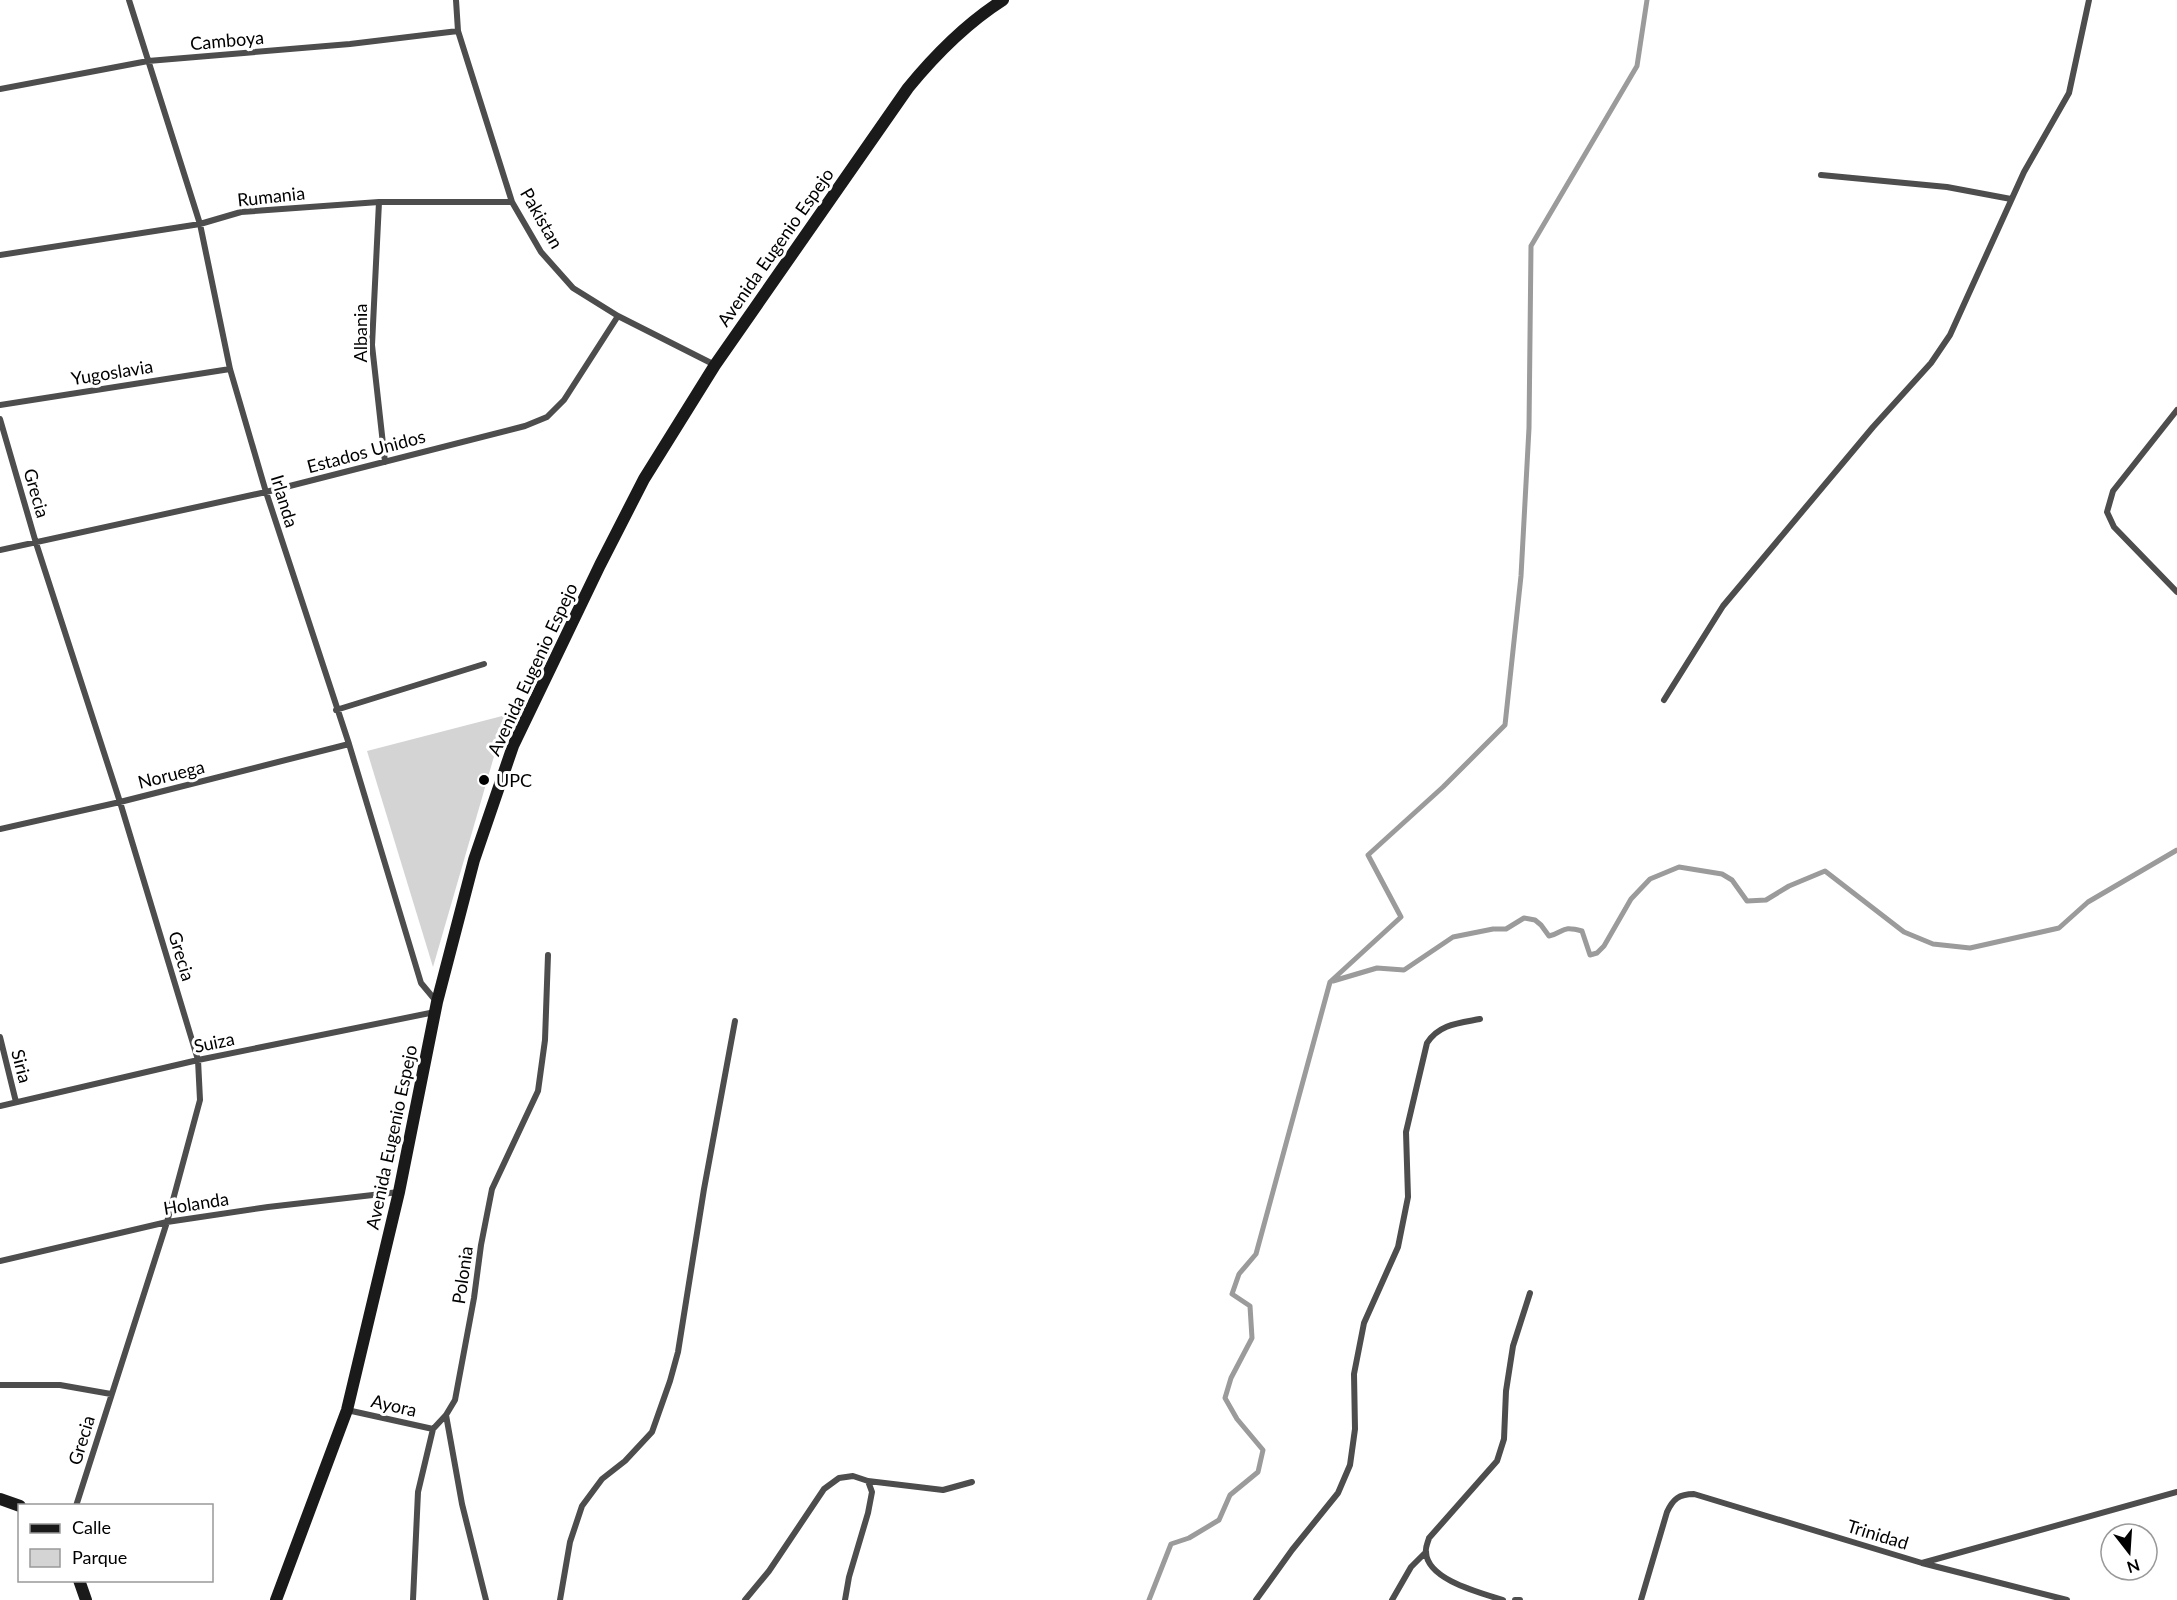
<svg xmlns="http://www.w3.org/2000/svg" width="2177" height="1600" font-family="Lato,sans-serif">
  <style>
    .green { fill: #d4d4d4 }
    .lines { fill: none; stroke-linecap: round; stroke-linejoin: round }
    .stream { stroke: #9b9b9b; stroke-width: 5 }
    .street { stroke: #4d4d4d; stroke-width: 6 }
    .secondary { stroke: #1a1a1a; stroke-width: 12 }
    .poi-dot { fill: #000; stroke: #fff; stroke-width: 2 }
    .labels { text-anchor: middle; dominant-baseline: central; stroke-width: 6; stroke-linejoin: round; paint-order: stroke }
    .street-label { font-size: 18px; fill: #000; stroke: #fff }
    .poi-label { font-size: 18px; fill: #000; stroke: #fff; text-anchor: start }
  </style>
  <rect width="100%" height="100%" fill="#fff"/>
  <path class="green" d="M 506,715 L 433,967 L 367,751 Z"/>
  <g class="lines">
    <path class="stream" d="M 1333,981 L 1377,968 L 1404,970 L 1453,937 L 1493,929 L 1506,929 L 1524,918 L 1535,920 L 1541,925 L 1549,936 C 1565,932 1561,925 1582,931 L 1590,955 L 1597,953 L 1604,946 L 1631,899 L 1650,879 L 1679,867 L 1722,874 L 1732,880 L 1747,901 L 1766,900 L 1789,886 L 1825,871 L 1904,932 L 1933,944 L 1970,948 L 2059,928 L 2088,902 L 2177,850
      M 1149,1600 L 1171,1544 L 1189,1538 L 1219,1520 L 1230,1495 L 1258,1472 L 1263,1450 L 1237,1419 L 1225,1398 L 1231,1378 L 1252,1338 L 1250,1306 L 1232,1294 L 1239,1274 L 1256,1254 L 1330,982 L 1401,917 L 1368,855 L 1443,787 L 1505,725 L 1521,576 L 1529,428 L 1531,246 L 1637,66 L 1647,0"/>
    <path class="street" d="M 129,0 L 200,224 L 230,369 L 266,492 L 349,744 L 421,983 L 436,1001
      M 456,0 L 458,31 L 512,202 L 541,252 L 573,288 L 618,316 L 715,365
      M 0,89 L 148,61 L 350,44 L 458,31
      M 1821,175 L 1947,187 L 2011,199
      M 379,202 L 372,345 L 385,462
      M 0,255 L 200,224 L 241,212 L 379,202 L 512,202
      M 0,405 L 230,369
      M 2177,410 L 2113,491 L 2107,512 L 2114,527 L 2177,592
      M 0,419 L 36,543 L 120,802 L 198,1060 L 200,1100 L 167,1222 L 76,1506
      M 0,550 L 266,492 L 525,426 L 547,417 L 564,400 L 618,316
      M 1664,700 L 1723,606 L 1873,427 L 1931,363 L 1950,335 L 2024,172 L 2069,93 L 2089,0
      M 336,710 L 484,664
      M 0,829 L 120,802 L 349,744
      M 0,1037 L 16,1102
      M 0,1106 L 198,1060 L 435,1012
      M 0,1261 L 167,1222 L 268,1207 L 399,1192
      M 0,1385 L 60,1385 L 111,1394
      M 347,1410 L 433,1429
      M 446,1415 L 462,1504 L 486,1600
      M 868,1481 L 943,1490 L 972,1482
      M 1922,1563 L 2067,1600
      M 413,1600 L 418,1492 L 433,1429 L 446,1415 L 455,1400 L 474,1298 L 481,1245 L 492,1189 L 538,1091 L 545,1040 L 548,955
      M 560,1600 L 570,1542 L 582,1506 L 602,1479 L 625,1461 L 652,1432 L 670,1381 L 678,1352 L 704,1189 L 735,1021
      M 745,1600 L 769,1571 L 824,1489 L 839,1478 L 853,1476 L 868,1481 L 872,1492 L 868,1513 L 849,1577 L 845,1600
      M 1256,1600 L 1292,1550 L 1338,1493 L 1350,1465 L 1355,1429 L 1354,1374 L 1364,1323 L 1398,1247 L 1408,1197 L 1406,1132 L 1427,1043 C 1439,1024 1459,1023 1480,1019
      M 1392,1600 L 1411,1567 L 1426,1552
      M 1503,1600 C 1481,1593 1427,1580 1426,1552 C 1425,1548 1428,1542 1429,1538 L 1497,1461 L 1504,1439 L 1506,1391 L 1513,1346 L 1530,1293
      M 1515,1600 L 1520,1600
      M 1641,1600 L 1667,1512 C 1673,1499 1679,1494 1694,1494 L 1922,1563 L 2177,1492"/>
    <path class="secondary" d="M 0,1499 L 20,1506
      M 79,1580 L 86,1600
      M 276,1600 L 347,1410 L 399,1192 L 437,1002 L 474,860 L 513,746 L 600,565 L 644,479 L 715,365 L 908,88 C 935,55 967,23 1003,0"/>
  </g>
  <circle class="poi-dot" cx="484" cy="780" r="6"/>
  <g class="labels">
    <g class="street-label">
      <text transform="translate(227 40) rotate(-5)">Camboya</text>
      <text transform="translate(271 196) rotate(-6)">Rumania</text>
      <text transform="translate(542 218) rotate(60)">Pakistan</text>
      <text transform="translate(775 247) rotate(-55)">Avenida Eugenio Espejo</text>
      <text transform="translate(360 333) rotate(-90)">Albania</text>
      <text transform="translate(112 372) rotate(-9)">Yugoslavia</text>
      <text transform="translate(366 451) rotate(-15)">Estados Unidos</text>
      <text transform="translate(37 493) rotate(74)">Grecia</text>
      <text transform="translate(285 501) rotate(73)">Irlanda</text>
      <text transform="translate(532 669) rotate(-65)">Avenida Eugenio Espejo</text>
      <text transform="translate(171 774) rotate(-14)">Noruega</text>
      <text transform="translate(182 956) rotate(73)">Grecia</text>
      <text transform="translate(214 1042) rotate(-12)">Suiza</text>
      <text transform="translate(22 1066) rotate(76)">Siria</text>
      <text transform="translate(391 1137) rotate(-78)">Avenida Eugenio Espejo</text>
      <text transform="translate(196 1203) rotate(-9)">Holanda</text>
      <text transform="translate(462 1275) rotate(-82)">Polonia</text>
      <text transform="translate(394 1405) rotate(13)">Ayora</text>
      <text transform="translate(81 1440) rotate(-73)">Grecia</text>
      <text transform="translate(1878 1534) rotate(17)">Trinidad</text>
    </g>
    <g class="poi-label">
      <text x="496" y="780">UPC</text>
    </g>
  </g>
  <rect x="18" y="1504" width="195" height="78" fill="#ffffff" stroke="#999999" stroke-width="1.5"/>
  <rect x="30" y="1524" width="30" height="9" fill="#1a1a1a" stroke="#999999" stroke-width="1.5"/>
  <text x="72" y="1534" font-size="18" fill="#000000">Calle</text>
  <rect x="30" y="1549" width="30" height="18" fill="#d4d4d4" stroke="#999999" stroke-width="1.5"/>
  <text x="72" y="1564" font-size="18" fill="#000000">Parque</text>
  <g transform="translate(2129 1552) rotate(163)"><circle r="28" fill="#ffffff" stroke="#999999" stroke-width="1.5"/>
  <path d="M0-4.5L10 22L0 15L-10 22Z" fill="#000000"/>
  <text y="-9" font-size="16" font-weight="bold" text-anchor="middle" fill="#000000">N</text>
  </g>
</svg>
